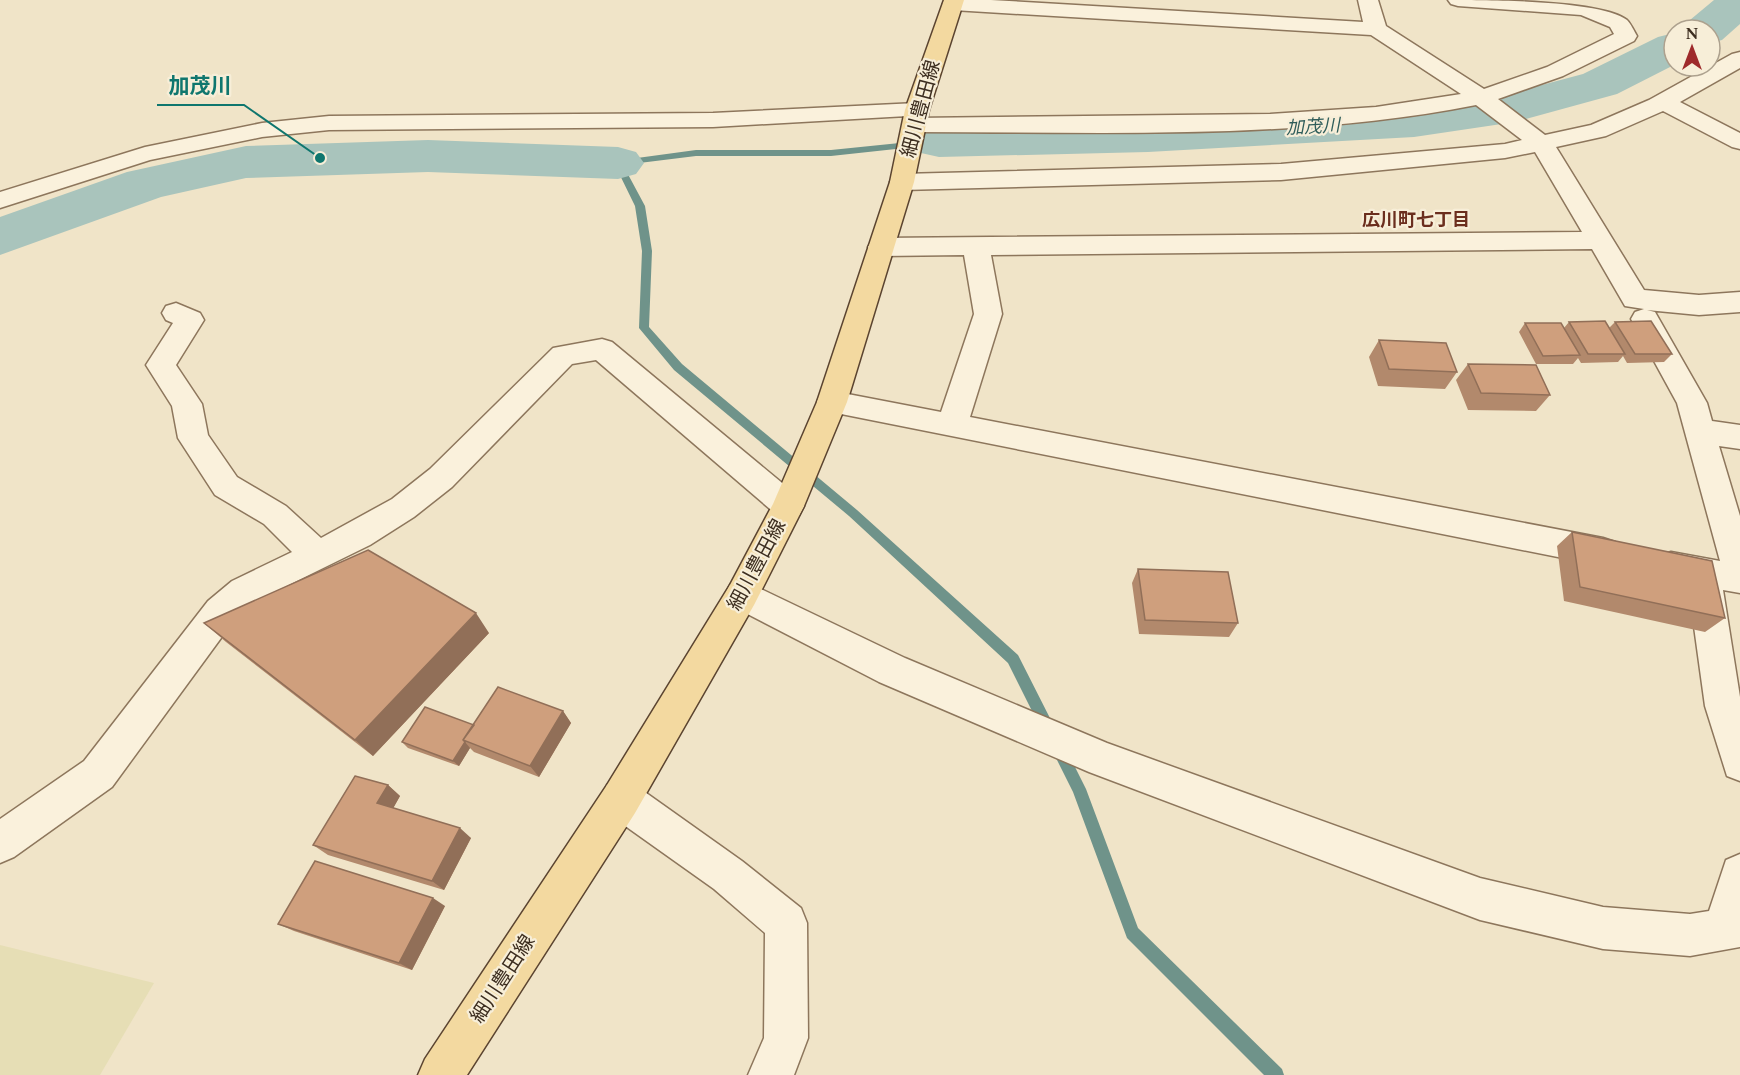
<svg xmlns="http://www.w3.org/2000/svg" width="1740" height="1075" font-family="Spectral,'Noto Sans JP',serif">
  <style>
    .farmland { fill: #e6deb5 }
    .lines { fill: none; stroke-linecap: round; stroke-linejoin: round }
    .stream { fill: #6f938a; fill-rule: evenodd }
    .river { fill: #a9c4bc; fill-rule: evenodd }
    .minor-casing { stroke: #8d765c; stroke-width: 3 }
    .major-casing { stroke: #5b4430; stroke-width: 3 }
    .minor { fill: #faf1dc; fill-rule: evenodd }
    .major { fill: #f3d9a0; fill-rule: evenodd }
    .wall { fill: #b2896c }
    .shaded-wall { fill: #916f58 }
    .building { fill: #cf9f7d; stroke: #916f58; stroke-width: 1.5 }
    .labels { text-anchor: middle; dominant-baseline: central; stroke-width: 4.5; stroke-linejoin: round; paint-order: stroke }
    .far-water-label { font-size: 18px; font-style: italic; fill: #2f5d5a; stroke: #f7eed8 }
    .far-neighbourhood-label { font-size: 18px; font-weight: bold; fill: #6b2e1e; stroke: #f7eed8 }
    .street-label { font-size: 20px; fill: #3d2e20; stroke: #f7eed8 }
    .leader { fill: none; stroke: #0f766e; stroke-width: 2 }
    .callout-dot { fill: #0f766e; stroke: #f7eed8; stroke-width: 2 }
    .callout-label { font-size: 21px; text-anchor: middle; font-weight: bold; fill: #0f766e; stroke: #f7eed8; stroke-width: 4.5; stroke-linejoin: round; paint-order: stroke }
  </style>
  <rect width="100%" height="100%" fill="#f0e4c8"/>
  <path class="farmland" d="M 0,945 L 154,983 L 100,1075 L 0,1075 Z"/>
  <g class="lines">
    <path class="stream" d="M 939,139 L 943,142 L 942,144 L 831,156 L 696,156 L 623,165 L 645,206 L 652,251 L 649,327 L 682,364 L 857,510 L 1018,655 L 1056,730 L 1054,735 L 1049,736 L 1044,735 L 1008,663 L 849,516 L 674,370 L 639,328 L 642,251 L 635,206 L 614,163 L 615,161 L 696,150 L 831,150 Z
      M 1058,741 L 1063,743 L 1086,789 L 1138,928 L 1282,1069 L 1284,1075 L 1264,1075 L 1127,938 L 1073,792 L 1051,748 L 1053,743 Z"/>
    <path class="river" d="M 1714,0 L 1740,0 L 1740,24 L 1722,40 L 1710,43 L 1710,30 L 1683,30 L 1690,20 Z
      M 1674,33 L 1674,65 L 1617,94 L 1515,122 L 1414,137 L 1148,152 L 939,157 L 921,153 L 913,142 L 921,131 L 939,127 L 1148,122 L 1414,107 L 1512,93 L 1583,74 L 1658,37 Z
      M 428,140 L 618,147 L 636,152 L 644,163 L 636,174 L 618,179 L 428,172 L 246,178 L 161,197 L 0,255 L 0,217 L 127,172 L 246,146 Z"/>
    <defs>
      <path id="minor" d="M 945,0 L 991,0 L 1363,22 L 1358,0 L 1378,0 L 1386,26 L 1484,89 L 1547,67 L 1614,34 L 1610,27 L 1581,15 L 1458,6 L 1451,4 L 1448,0 C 1486,0 1601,0 1627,20 C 1631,24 1634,31 1637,36 L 1634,41 L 1563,76 L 1498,99 L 1545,135 L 1591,125 L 1649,100 L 1732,54 L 1740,52 L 1740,68 L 1680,102 L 1740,133 L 1740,149 L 1732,147 L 1663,111 L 1606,136 L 1556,147 L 1644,290 L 1699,295 L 1740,292 L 1740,312 L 1699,315 L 1647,310 L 1655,312 L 1707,403 L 1712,421 L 1740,425 L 1740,449 L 1719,446 L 1740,516 L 1740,593 L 1723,590 L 1740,697 L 1740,781 L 1727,776 L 1705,706 L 1688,583 L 1659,576 L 1654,566 L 1659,556 L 1671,552 L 1720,561 L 1677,403 L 1631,319 L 1635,312 L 1644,309 L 1625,306 L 1592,249 L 991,255 L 1002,314 L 970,417 L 1603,538 L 1615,542 L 1620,552 L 1615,562 L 1603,566 L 821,410 L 817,402 L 821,394 L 832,391 L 941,412 L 974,314 L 964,255 L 881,256 L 872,253 L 868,247 L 872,241 L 881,238 L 1582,232 L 1535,152 L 1505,158 L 1281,180 L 902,190 L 893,187 L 890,182 L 893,177 L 902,174 L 1281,164 L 1505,144 L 1522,140 L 1476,105 C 1294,141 1100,132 915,132 L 907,130 L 903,125 L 907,120 L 915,118 L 1270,114 L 1376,107 L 1461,94 L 1371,35 L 953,10 L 946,8 L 943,4 Z
        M 917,103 L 925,105 L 929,110 L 925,115 L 713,127 L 329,130 L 262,137 L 150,160 L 0,208 L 0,192 L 145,147 L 262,123 L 329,116 L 713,113 Z
        M 176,303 L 200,313 L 204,320 L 176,365 L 202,404 L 208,435 L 237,477 L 286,506 L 321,538 L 392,499 L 430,469 L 553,348 L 602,339 L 612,342 L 799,497 L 804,506 L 799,515 L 788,519 L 777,515 L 596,360 L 572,364 L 452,487 L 414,517 L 370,545 L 256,601 L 232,623 L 112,787 L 14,857 L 0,863 L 0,819 L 84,761 L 208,601 L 232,581 L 292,552 L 264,524 L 215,495 L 178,438 L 172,406 L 146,365 L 173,323 L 166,320 L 162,313 L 166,306 Z
        M 742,580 L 905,658 L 1107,743 L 1480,878 L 1603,907 L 1690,914 L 1709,911 L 1726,860 L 1740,854 L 1740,947 L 1690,956 L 1603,949 L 1480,920 L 1089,772 L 879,682 L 730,605 L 725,595 L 730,585 Z
        M 621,780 L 635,785 L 742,861 L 801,908 L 807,923 L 808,1038 L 794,1075 L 748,1075 L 764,1038 L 765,933 L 714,889 L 607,813 L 602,799 L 607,785 Z"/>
      <path id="major" d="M 944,0 L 964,0 L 929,110 L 914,182 L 847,402 L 804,506 L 754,605 L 635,813 L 467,1075 L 418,1075 L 425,1059 L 607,785 L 730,585 L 773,504 L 817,402 L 890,182 L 905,110 Z"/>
    </defs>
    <use href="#minor" class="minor-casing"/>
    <use href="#major" class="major-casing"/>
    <use href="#minor" class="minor"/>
    <use href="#major" class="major"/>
  </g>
  <path class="wall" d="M 1569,322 L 1609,328 L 1615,322 L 1672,354 L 1664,362 L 1627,363 L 1623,356 L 1618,362 L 1581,363 L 1578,358 L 1573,364 L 1536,364 L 1519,332 L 1525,323 L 1564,328 Z
    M 1379,340 L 1457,372 L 1445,389 L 1378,386 L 1369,357 Z
    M 1468,364 L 1550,395 L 1536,411 L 1468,410 L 1456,380 Z
    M 1572,532 L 1725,618 L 1705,632 L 1564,601 L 1557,546 Z
    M 1138,569 L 1238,623 L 1229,637 L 1139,634 L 1132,583 Z
    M 204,623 L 489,633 L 373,756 L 226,642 Z
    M 563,711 L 571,723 L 539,777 L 474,752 L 470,748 L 459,766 L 408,748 L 402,742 L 474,725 Z
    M 388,785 L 400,796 L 393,808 L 471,838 L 444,890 L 328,855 L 313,845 Z
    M 445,906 L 412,970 L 294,931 L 278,924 Z"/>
  <path class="shaded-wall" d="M 476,613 L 489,633 L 373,756 L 355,740 Z
    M 563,711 L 571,723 L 539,777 L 530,766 Z
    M 465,742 L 470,748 L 459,766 L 453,761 Z
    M 388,785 L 400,796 L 390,814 L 377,803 Z
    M 460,828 L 471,838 L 444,890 L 432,881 Z
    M 433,898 L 445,906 L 412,970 L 399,963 Z"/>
  <path class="building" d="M 1605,321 L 1625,354 L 1588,354 L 1569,322 Z
    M 1651,321 L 1672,354 L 1635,354 L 1615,322 Z
    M 1525,323 L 1561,323 L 1580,355 L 1543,356 Z
    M 1379,340 L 1446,343 L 1457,372 L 1389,369 Z
    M 1468,364 L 1536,365 L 1550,395 L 1481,393 Z
    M 1572,532 L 1712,561 L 1725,618 L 1580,587 Z
    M 368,550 L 476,613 L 355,740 L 204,623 Z
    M 1138,569 L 1228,572 L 1238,623 L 1145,620 Z
    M 498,687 L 563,711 L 530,766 L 463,740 Z
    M 425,707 L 474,725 L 463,740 L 465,742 L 453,761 L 402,742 Z
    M 355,776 L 388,785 L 377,803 L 460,828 L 432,881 L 313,845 Z
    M 315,861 L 433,898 L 399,963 L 278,924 Z"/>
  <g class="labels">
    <g class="far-water-label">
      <text transform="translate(1313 127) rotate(-3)">加茂川</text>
    </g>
    <g class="far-neighbourhood-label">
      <text x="1416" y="220">広川町七丁目</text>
    </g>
    <g class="street-label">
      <text transform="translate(921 109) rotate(-75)">細川豊田線</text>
      <text transform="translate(757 565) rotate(-62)">細川豊田線</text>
      <text transform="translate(503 979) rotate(-57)">細川豊田線</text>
    </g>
  </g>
  <path class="leader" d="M320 158L244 105H157"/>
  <circle class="callout-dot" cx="320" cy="158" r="6"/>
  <g class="callout-label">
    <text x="200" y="93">加茂川</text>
  </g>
  <g transform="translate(1692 48)"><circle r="28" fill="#f7eed8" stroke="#ada18e" stroke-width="1.5"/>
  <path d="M0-4.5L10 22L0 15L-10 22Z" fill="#9e2a2b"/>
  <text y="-9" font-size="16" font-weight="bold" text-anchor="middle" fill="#3d2e20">N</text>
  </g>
</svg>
